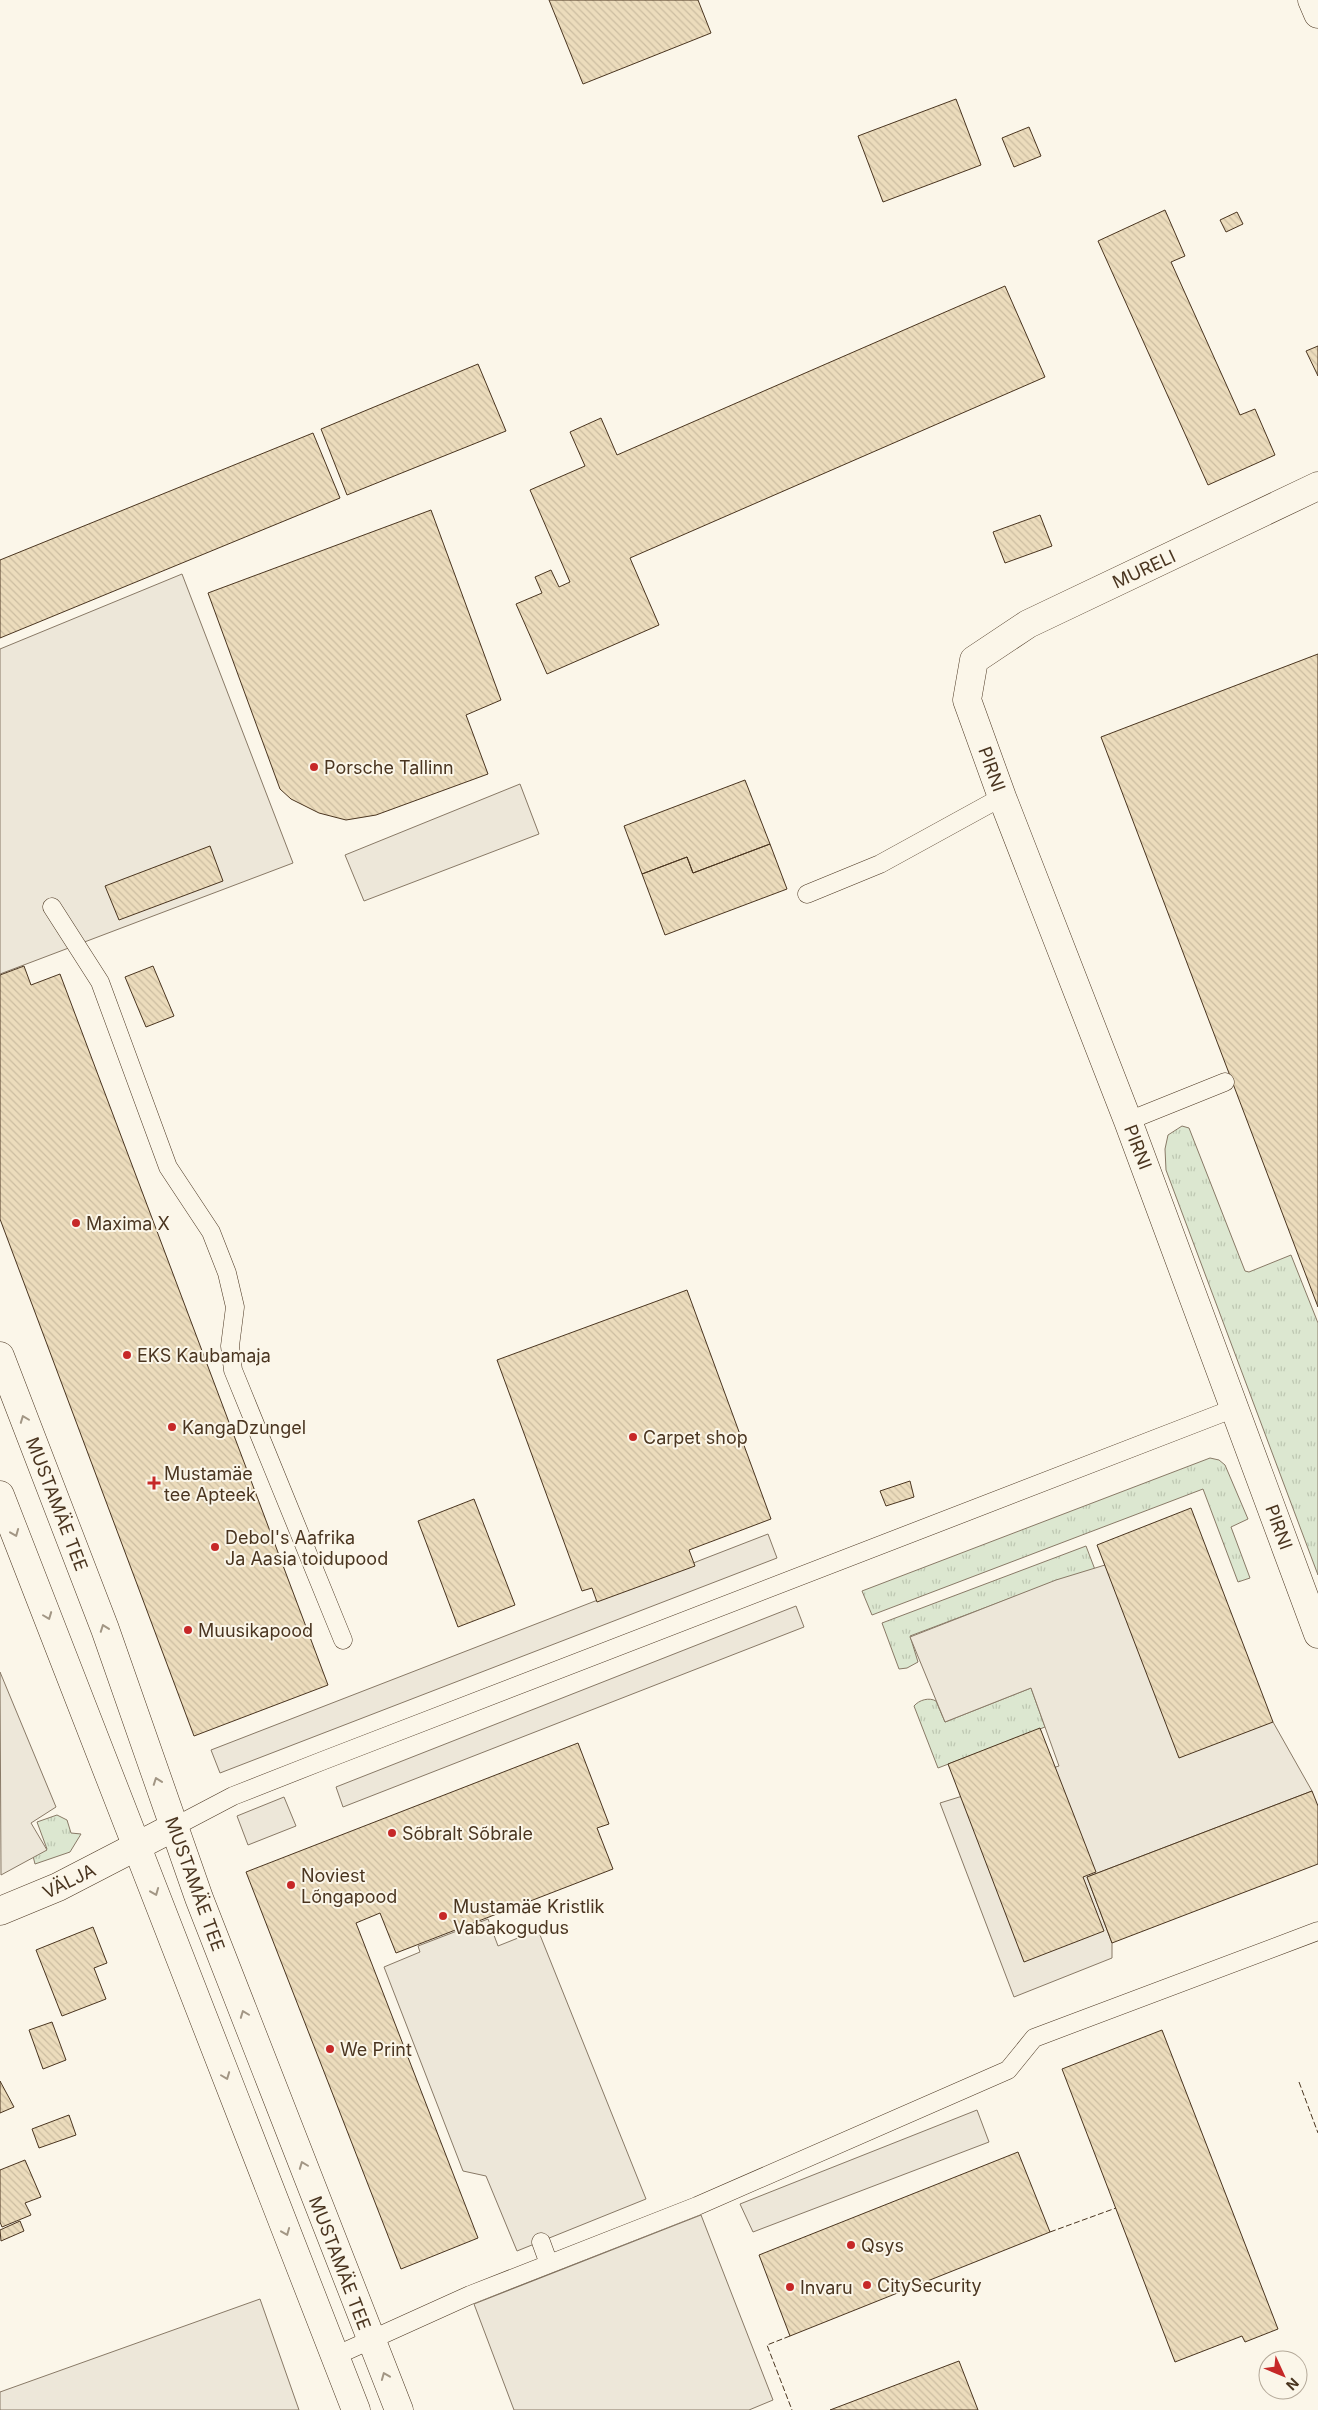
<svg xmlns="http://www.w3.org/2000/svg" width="1318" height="2410" font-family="Inter,sans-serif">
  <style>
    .grass { fill: url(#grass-tufts); stroke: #887966 }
    .parking { fill: #ede7d9; stroke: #887966 }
    .building { fill: url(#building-back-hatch); stroke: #4a3520 }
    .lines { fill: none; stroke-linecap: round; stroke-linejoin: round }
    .service-casing { stroke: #4a3520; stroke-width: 19 }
    .minor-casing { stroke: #4a3520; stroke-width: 29 }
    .secondary-casing { stroke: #4a3520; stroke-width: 29 }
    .service { stroke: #fbf6e9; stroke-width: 18 }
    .minor { stroke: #fbf6e9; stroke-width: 28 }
    .secondary { stroke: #fbf6e9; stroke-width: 28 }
    .fence { stroke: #4a3520; stroke-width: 1; stroke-dasharray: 6 2.5; stroke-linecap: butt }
    .oneway { stroke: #a29684 }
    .poi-dot { fill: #c62828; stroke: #fbf6e9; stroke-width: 2 }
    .labels { text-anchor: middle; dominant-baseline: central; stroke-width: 4; stroke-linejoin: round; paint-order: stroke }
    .street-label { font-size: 18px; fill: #4a3520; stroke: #fbf6e9 }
    .poi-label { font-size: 18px; fill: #4a3520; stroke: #fbf6e9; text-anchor: start }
  </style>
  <defs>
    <pattern id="grass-tufts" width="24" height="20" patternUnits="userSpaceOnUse" patternTransform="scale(1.25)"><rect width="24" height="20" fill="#dce7d0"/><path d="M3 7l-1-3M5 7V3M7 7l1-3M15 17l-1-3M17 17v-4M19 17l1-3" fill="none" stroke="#bec7b2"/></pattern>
    <pattern id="building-back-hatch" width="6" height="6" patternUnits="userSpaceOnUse" patternTransform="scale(1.25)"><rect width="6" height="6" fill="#ecdcbc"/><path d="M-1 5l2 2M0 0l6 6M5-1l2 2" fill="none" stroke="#ccbda1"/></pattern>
  </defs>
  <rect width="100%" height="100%" fill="#fbf6e9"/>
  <path class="grass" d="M 1182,1126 L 1189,1128 L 1245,1271 L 1249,1272 L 1291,1255 L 1318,1323 L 1318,1575 L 1166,1170 L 1165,1149 L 1168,1135 Z
    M 1210,1458 L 1219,1460 L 1225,1465 L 1248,1519 L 1231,1527 L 1250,1578 L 1238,1582 L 1203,1489 L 872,1615 L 862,1591 Z
    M 1086,1546 L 1105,1596 L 1056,1581 L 910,1636 L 918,1662 L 907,1668 L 899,1669 L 882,1623 Z
    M 1031,1688 L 1045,1727 L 938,1768 L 914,1706 C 919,1700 929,1697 936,1701 L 945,1722 Z
    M 57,1815 L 67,1820 L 71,1833 L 81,1834 L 70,1852 L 35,1864 L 33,1856 L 47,1849 L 37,1822 Z"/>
  <path class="parking" d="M 182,574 L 293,863 L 0,974 L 0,649 Z
    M 520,784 L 539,834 L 364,901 L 345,855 Z
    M 768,1534 L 777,1558 L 220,1773 L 211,1750 Z
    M 1105,1565 L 1273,1722 L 1312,1791 L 1087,1877 L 1112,1943 L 1112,1958 L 1014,1997 L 940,1803 L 1059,1766 L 1031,1688 L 945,1722 L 910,1637 L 1056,1580 Z
    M 796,1606 L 804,1627 L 343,1807 L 336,1787 Z
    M 0,1672 L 56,1807 L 31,1823 L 47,1850 L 1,1875 Z
    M 284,1797 L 296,1826 L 248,1845 L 237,1816 Z
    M 488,1919 L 498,1946 L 538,1930 L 646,2199 L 517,2251 L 486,2176 L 463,2171 L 384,1967 L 420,1952 L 418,1946 Z
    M 977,2110 L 989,2142 L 753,2232 L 740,2204 Z
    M 701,2215 L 773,2400 L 749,2410 L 514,2410 L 474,2304 Z
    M 260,2299 L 299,2410 L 0,2410 L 0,2392 Z"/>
  <path class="building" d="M 549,0 L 698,0 L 711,33 L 583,84 Z
    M 956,99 L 981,165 L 883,202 L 858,136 Z
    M 1029,127 L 1041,156 L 1014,167 L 1002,138 Z
    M 1165,210 L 1185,256 L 1171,262 L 1240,415 L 1255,409 L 1275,455 L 1208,485 L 1098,241 Z
    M 1237,212 L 1243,224 L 1226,232 L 1220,220 Z
    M 1005,286 L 1045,377 L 630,558 L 659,625 L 547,674 L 516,604 L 542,593 L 535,577 L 551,570 L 559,587 L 570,582 L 530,490 L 585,466 L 570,432 L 601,418 L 617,455 Z
    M 1318,346 L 1318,376 L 1306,351 Z
    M 478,364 L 506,431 L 347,495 L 321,429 Z
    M 313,433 L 340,498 L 0,638 L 0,560 Z
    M 431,510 L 501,700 L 466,715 L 488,774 L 376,815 L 346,820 L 319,813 L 291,799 L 280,789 L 208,593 Z
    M 1040,515 L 1052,546 L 1005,563 L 993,532 Z
    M 1318,654 L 1318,1307 L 1101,737 Z
    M 745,780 L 770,844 L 693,873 L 687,857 L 642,874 L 624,826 Z
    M 770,844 L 787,889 L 665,935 L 642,874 L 687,857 L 693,873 Z
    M 210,846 L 223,881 L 119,920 L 105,886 Z
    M 24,966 L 31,985 L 60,974 L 328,1685 L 194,1736 L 0,1219 L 0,975 Z
    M 153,966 L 174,1016 L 146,1027 L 125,977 Z
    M 687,1290 L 771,1519 L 689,1550 L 695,1566 L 597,1602 L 592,1588 L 582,1591 L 497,1360 Z
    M 910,1481 L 914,1497 L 886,1506 L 880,1491 Z
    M 474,1499 L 515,1605 L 458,1627 L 418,1521 Z
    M 1191,1508 L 1273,1722 L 1179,1758 L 1097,1545 Z
    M 1040,1728 L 1096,1872 L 1083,1877 L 1104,1931 L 1024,1962 L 948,1764 Z
    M 578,1743 L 609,1824 L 597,1828 L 613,1869 L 396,1953 L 380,1913 L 356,1923 L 478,2238 L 401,2269 L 246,1872 Z
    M 1312,1791 L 1318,1806 L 1318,1864 L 1112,1943 L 1087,1877 Z
    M 93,1927 L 107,1963 L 94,1968 L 106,1999 L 62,2016 L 36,1950 Z
    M 52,2022 L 66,2060 L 43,2069 L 29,2030 Z
    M 1162,2030 L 1278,2329 L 1245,2342 L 1242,2336 L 1175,2362 L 1062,2069 Z
    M 0,2081 L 14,2107 L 0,2113 Z
    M 69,2115 L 76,2135 L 39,2148 L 32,2129 Z
    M 1018,2152 L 1050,2232 L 790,2336 L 759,2255 Z
    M 25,2160 L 41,2197 L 25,2203 L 31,2215 L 2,2227 L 0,2222 L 0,2170 Z
    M 20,2221 L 24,2231 L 1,2241 L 0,2230 Z
    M 959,2361 L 978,2410 L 830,2410 Z"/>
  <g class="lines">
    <defs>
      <path id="service" d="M 807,894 L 880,864 L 1002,797
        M 52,907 L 100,982 L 168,1167 L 211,1232 L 227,1273 L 235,1307 L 230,1346 L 233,1370 L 343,1640
        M 1128,1121 L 1225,1082
        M 174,1827 L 233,1796 L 322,1761 L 1235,1408
        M 541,2242 L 549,2264
        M 335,2356 L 470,2295 L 697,2206 L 1008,2070 L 1034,2038 L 1318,1931"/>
      <path id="minor" d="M 1312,0 L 1318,14
        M 1318,486 L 1028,624 L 974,660 L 967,700 L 1002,797 L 1128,1121 L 1318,1634
        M 0,1911 L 58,1887 L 174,1827"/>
      <path id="secondary" d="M 0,1356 L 105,1629 L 199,1898 L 399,2410
        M 0,1495 L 356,2410"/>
    </defs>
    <use href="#service" class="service-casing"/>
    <use href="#minor" class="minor-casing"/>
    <use href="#secondary" class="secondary-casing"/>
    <use href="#service" class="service"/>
    <use href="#minor" class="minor"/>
    <use href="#secondary" class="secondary"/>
    <path class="fence" d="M 1299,2082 L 1318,2133
      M 1050,2232 L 1116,2208
      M 790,2336 L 767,2345 L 792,2410"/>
  </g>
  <defs><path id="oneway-chevron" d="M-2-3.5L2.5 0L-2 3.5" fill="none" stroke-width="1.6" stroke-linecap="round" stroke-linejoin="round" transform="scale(1.25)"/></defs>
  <g class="oneway">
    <use href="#oneway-chevron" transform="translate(24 1419) rotate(-111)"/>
    <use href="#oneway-chevron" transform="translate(15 1533) rotate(68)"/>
    <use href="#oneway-chevron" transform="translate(48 1616) rotate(69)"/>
    <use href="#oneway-chevron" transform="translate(104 1628) rotate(-110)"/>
    <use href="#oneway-chevron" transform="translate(157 1781) rotate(-110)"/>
    <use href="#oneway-chevron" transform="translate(155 1892) rotate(68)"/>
    <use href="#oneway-chevron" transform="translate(244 2014) rotate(-111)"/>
    <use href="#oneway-chevron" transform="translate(226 2076) rotate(69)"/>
    <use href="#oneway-chevron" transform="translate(303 2165) rotate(-111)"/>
    <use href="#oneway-chevron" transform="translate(286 2232) rotate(68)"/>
    <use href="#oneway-chevron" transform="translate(385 2376) rotate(-112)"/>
  </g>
  <g class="poi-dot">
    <circle cx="314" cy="767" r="5"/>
    <circle cx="76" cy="1223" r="5"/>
    <circle cx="127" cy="1355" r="5"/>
    <circle cx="172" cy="1427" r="5"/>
    <circle cx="633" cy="1437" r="5"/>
    <path d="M151.5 1475.5h5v5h5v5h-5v5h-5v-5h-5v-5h5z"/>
    <circle cx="215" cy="1547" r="5"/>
    <circle cx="188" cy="1630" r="5"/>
    <circle cx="392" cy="1833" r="5"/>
    <circle cx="291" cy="1885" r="5"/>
    <circle cx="443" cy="1916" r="5"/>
    <circle cx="330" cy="2049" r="5"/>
    <circle cx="851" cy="2245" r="5"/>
    <circle cx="867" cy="2285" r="5"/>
    <circle cx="790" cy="2287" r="5"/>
  </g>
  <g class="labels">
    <g class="street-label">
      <text transform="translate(1144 569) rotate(-25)">MURELI</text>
      <text transform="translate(992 769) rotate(70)">PIRNI</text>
      <text transform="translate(1138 1147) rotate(69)">PIRNI</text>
      <text transform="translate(57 1504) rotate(69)">MUSTAMÄE TEE</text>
      <text transform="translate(1279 1527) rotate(70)">PIRNI</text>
      <text transform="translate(69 1881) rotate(-26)">VÄLJA</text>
      <text transform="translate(195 1884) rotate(70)">MUSTAMÄE TEE</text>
      <text transform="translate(340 2263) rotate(69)">MUSTAMÄE TEE</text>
    </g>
    <g class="poi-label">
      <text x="324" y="767">Porsche Tallinn</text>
      <text x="86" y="1223">Maxima X</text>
      <text x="137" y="1355">EKS Kaubamaja</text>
      <text x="182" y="1427">KangaDzungel</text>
      <text x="643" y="1437">Carpet shop</text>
      <text x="164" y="1473">Mustamäe<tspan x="164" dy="21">tee Apteek</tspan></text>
      <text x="225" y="1537">Debol's Aafrika<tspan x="225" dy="21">Ja Aasia toidupood</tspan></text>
      <text x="198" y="1630">Muusikapood</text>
      <text x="402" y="1833">Sõbralt Sõbrale</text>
      <text x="301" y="1875">Noviest<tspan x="301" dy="21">Lõngapood</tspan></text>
      <text x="453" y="1906">Mustamäe Kristlik<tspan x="453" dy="21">Vabakogudus</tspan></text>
      <text x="340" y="2049">We Print</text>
      <text x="861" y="2245">Qsys</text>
      <text x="877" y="2285">CitySecurity</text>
      <text x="800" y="2287">Invaru</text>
    </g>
  </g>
  <g transform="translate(1283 2375) rotate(134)"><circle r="24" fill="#fbf6e9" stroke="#b4a999"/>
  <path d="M0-4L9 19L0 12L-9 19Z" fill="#c62828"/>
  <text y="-8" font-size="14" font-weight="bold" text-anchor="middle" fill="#4a3520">N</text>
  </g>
</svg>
